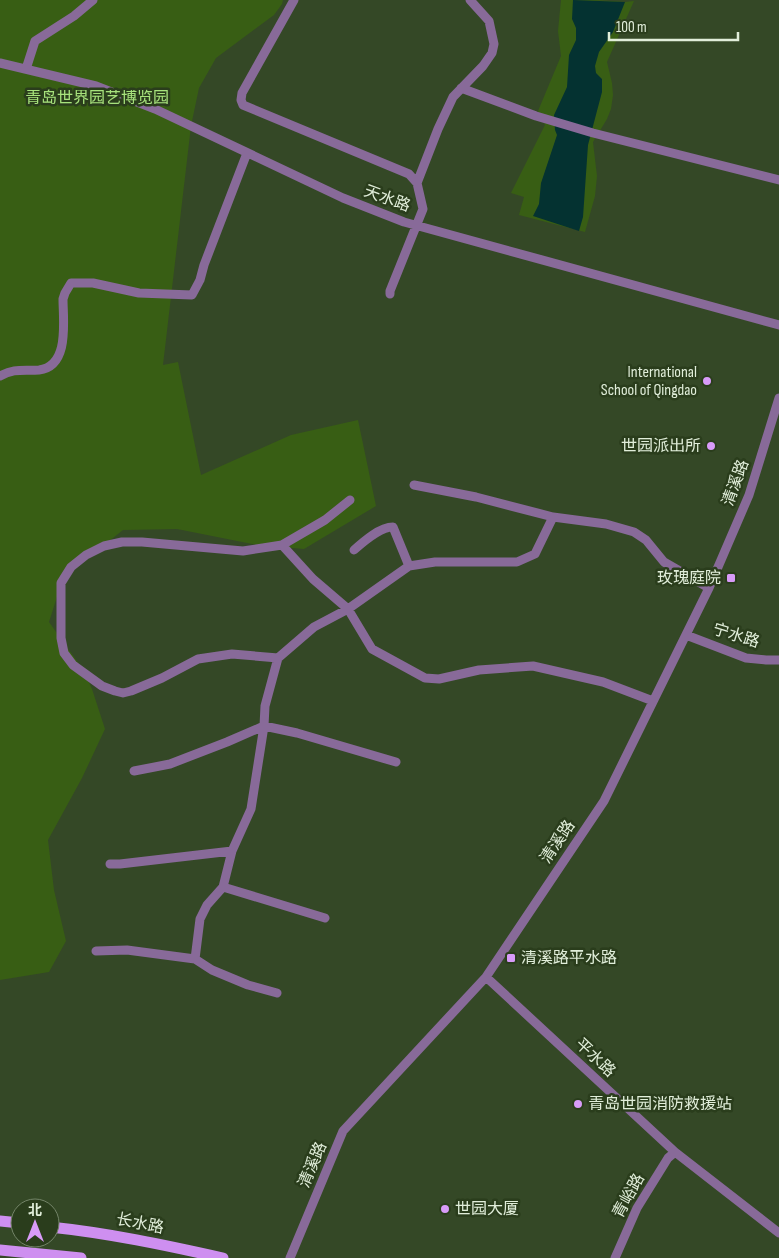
<svg xmlns="http://www.w3.org/2000/svg" width="779" height="1258" font-family="'Sofia Sans Condensed','Noto Sans SC',sans-serif">
  <style>
    .green { fill: #385e14 }
    .water { fill: #043231 }
    .lines { fill: none; stroke-linecap: round; stroke-linejoin: round }
    .minor { stroke: #886a99; stroke-width: 9 }
    .major { stroke: #ce8ff0; stroke-width: 11 }
    .poi-dot { fill: #d89bf8; stroke: #2a3d1c; stroke-width: 2 }
    .labels { text-anchor: middle; dominant-baseline: central; stroke-width: 5; stroke-linejoin: round; paint-order: stroke }
    .park-label { font-size: 16px; fill: #a7e27c; stroke: #2a3d1c }
    .street-label { font-size: 16px; fill: #e1eeda; stroke: #2a3d1c }
    .poi-label { font-size: 16px; fill: #e1eeda; stroke: #2a3d1c; text-anchor: end }
  </style>
  <rect width="100%" height="100%" fill="#344826"/>
  <path class="green" d="M 0,0 L 283,0 L 282,4 L 274,15 L 216,58 L 199,88 L 191,126 L 163,365 L 178,362 L 201,475 L 291,435 L 358,420 L 376,506 L 304,549 L 257,545 L 177,529 L 123,530 L 63,578 L 49,622 L 84,671 L 92,689 L 105,729 L 82,778 L 48,840 L 54,890 L 66,941 L 49,972 L 0,980 Z
    M 561,0 L 595,0 L 625,2 L 634,1 L 607,62 L 612,83 L 613,95 L 611,109 L 607,119 L 593,142 L 597,176 L 595,196 L 585,232 L 519,215 L 524,197 L 511,193 L 545,125 L 538,111 L 561,56 L 558,31 Z"/>
  <path class="water" d="M 573,0 L 625,2 L 613,32 L 599,52 L 595,66 L 596,73 L 602,79 L 602,92 L 588,145 L 583,217 L 579,231 L 533,216 L 539,204 L 541,183 L 557,135 L 555,130 L 554,115 L 567,87 L 569,55 L 576,40 L 576,28 L 572,19 Z"/>
  <g class="lines">
    <path class="minor" d="M 294,0 L 242,93 L 241,100 L 243,105 L 409,174 L 417,183
      M 0,63 L 96,86 L 155,109 L 343,198 L 404,222 L 779,325
      M 26,69 L 35,41 L 74,16 L 93,0
      M 461,88 L 536,116 L 593,133 L 779,180
      M 390,294 L 390,291 L 423,209 L 417,183 L 438,129 L 453,97 L 483,66 L 492,53 L 494,44 L 489,21 L 470,0
      M 0,376 C 14,368 24,371 39,370 C 70,366 63,321 63,299 L 65,293 L 71,283 L 93,283 L 139,293 L 192,295 L 200,280 L 204,265 L 247,153
      M 414,485 L 476,497 L 553,517 L 606,524 L 634,532 L 646,540 L 664,562 L 709,588
      M 282,545 L 313,579 L 348,609 L 372,649 L 425,678 L 439,679 L 479,670 L 533,666 L 603,682 L 653,701
      M 354,550 C 364,541 380,527 393,527 L 409,566
      M 686,635 L 746,658 L 766,660 L 779,660
      M 278,658 L 232,654 L 198,659 L 162,678 L 131,691 L 123,693 L 115,691 L 102,686 L 73,665 L 64,653 L 61,638 L 61,583 L 71,567 L 86,555 L 104,546 L 122,542 L 142,542 L 243,551 L 282,545 L 325,520 L 350,500
      M 134,771 L 170,764 L 227,742 L 264,726 L 297,733 L 396,762
      M 110,864 L 120,864 L 232,851
      M 223,887 L 325,918
      M 96,951 L 127,950 L 195,959 L 212,970 L 248,985 L 277,993
      M 195,959 L 200,919 L 207,905 L 223,887 L 232,851 L 251,809 L 264,726 L 265,706 L 278,658 L 314,627 L 348,609 L 409,566 L 435,562 L 517,562 L 535,554 L 553,517
      M 486,977 L 675,1152 L 779,1233
      M 290,1258 L 343,1131 L 486,977 L 604,801 L 709,588 L 749,495 L 779,398
      M 615,1258 L 637,1208 L 668,1158 L 675,1152"/>
    <path class="major" d="M 0,1221 L 20,1223
      M 50,1227 C 108,1233 165,1245 223,1258
      M 0,1250 L 81,1258"/>
  </g>
  <g class="poi-dot">
    <circle cx="707" cy="381" r="5"/>
    <circle cx="711" cy="446" r="5"/>
    <rect x="726" y="573" width="10" height="10" rx="2.5"/>
    <rect x="506" y="953" width="10" height="10" rx="2.5"/>
    <circle cx="578" cy="1104" r="5"/>
    <circle cx="445" cy="1209" r="5"/>
  </g>
  <g class="labels">
    <g class="park-label">
      <text x="97" y="98">青岛世界园艺博览园</text>
    </g>
    <g class="street-label">
      <text transform="translate(387 199) rotate(20)">天水路</text>
      <text transform="translate(736 483) rotate(-70)">清溪路</text>
      <text transform="translate(736 636) rotate(17)">宁水路</text>
      <text transform="translate(558 842) rotate(-56)">清溪路</text>
      <text transform="translate(595 1058) rotate(43)">平水路</text>
      <text transform="translate(313 1165) rotate(-67)">清溪路</text>
      <text transform="translate(629 1196) rotate(-61)">青峪路</text>
      <text transform="translate(140 1224) rotate(11)">长水路</text>
    </g>
    <g class="poi-label">
      <text x="697" y="372">International<tspan x="697" dy="18">School of Qingdao</tspan></text>
      <text x="701" y="446">世园派出所</text>
      <text x="721" y="578">玫瑰庭院</text>
      <text x="521" y="958" text-anchor="start">清溪路平水路</text>
      <text x="588" y="1104" text-anchor="start">青岛世园消防救援站</text>
      <text x="455" y="1209" text-anchor="start">世园大厦</text>
    </g>
  </g>
  <g transform="translate(35 1223)"><circle r="24" fill="#2a3d1c" stroke="#738468"/>
  <path d="M0-4L9 19L0 12L-9 19Z" fill="#d89bf8"/>
  <text y="-8" font-size="14" font-weight="bold" text-anchor="middle" fill="#e1eeda">北</text>
  </g>
  <path d="M609 32v8h129v-8" fill="none" stroke="#e1eeda" stroke-width="2.5"/>
  <text x="616" y="32" font-size="15" fill="#e1eeda" stroke="#2a3d1c" stroke-width="4" paint-order="stroke">100 m</text>
</svg>
